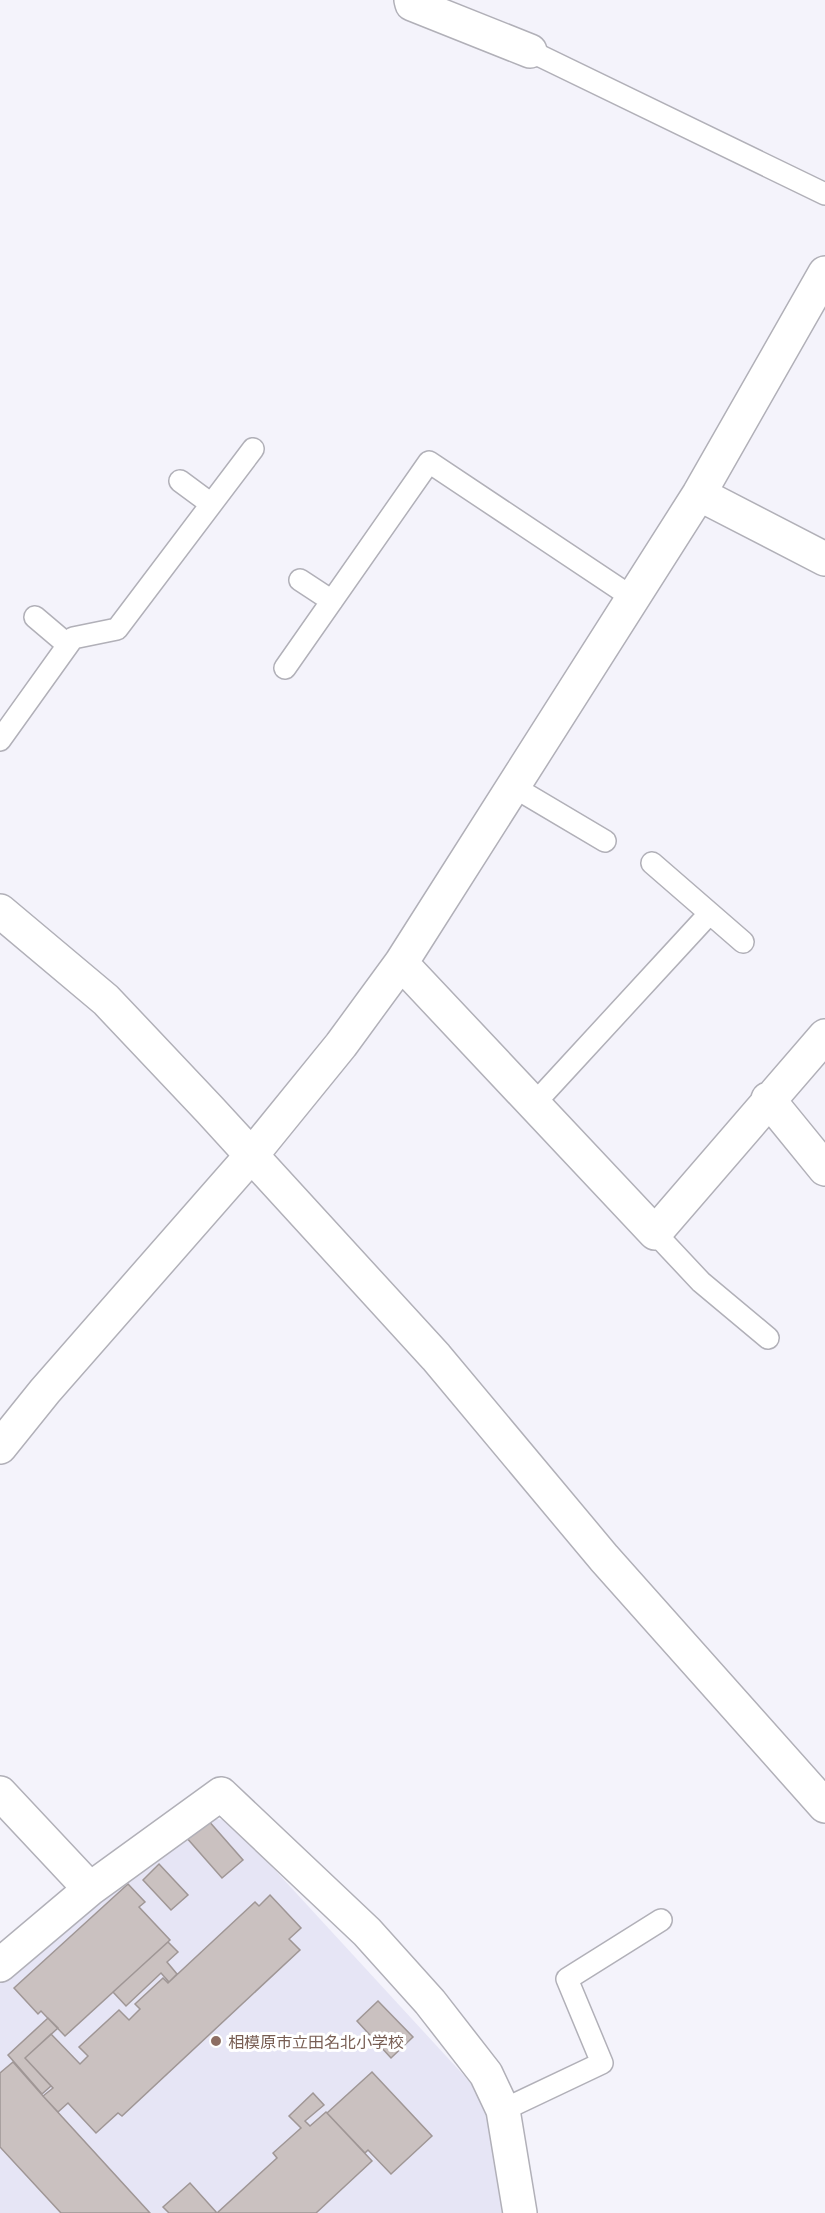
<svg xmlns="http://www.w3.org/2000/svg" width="825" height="2213" font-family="Georgia,'Noto Sans JP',serif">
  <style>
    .built { fill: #e6e5f5 }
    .building { fill: #cac1c0; stroke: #9f9695; stroke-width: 1.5 }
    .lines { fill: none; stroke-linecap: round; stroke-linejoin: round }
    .service-casing { stroke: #b1b0b8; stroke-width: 24 }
    .minor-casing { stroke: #b1b0b8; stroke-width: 36 }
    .service { stroke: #fff; stroke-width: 21 }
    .minor { stroke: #fff; stroke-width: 33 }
    .education-dot { fill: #8d6e63; stroke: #fff; stroke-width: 2 }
    .labels { text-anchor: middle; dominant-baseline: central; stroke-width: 6; stroke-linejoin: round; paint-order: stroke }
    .education-label { font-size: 16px; fill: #785e54; stroke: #fff; text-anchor: start }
  </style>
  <rect width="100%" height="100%" fill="#f4f3fb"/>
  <path class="built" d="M 203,1818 L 229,1820 L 492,2106 L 511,2213 L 0,2213 L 0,1977 Z"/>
  <path class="building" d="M 207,1819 L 243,1860 L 222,1878 L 186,1837 Z
    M 159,1864 L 188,1895 L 171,1910 L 143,1880 Z
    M 128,1884 L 145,1902 L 139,1907 L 170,1940 L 65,2036 L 41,2011 L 38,2014 L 14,1988 Z
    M 270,1895 L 301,1928 L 289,1939 L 300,1950 L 122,2116 L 118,2113 L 96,2133 L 68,2103 L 58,2112 L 43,2096 L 53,2088 L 25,2058 L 51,2034 L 80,2064 L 88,2056 L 79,2047 L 119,2010 L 129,2020 L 140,2009 L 135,2004 L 163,1978 L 168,1983 L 255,1902 L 259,1906 Z
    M 168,1942 L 178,1952 L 167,1962 L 177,1974 L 169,1982 L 161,1973 L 126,2006 L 113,1992 Z
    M 378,2001 L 413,2037 L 391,2058 L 357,2021 Z
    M 48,2018 L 58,2028 L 25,2058 L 51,2086 L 42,2094 L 8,2055 Z
    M 13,2062 L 43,2096 L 150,2213 L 61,2213 L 0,2147 L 0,2073 Z
    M 372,2072 L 432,2136 L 391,2174 L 368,2150 L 365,2153 L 327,2113 Z
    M 313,2093 L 324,2105 L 305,2121 L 310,2126 L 326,2112 L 372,2161 L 316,2213 L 169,2213 L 163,2207 L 190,2183 L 217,2213 L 277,2158 L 273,2153 L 301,2128 L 289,2116 Z"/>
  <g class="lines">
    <defs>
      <path id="service" d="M 530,51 L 825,194
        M 180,481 L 211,504
        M 300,580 L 332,601
        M 35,617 L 68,645
        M 285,668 L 429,462 L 633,598
        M 0,740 L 73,638 L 117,629 L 253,449
        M 514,787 L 605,841
        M 652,863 L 743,942
        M 534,1104 L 709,914
        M 655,1233 L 701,1282 L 768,1338
        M 503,2110 L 602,2063 L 567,1979 L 661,1920"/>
      <path id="minor" d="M 411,0 L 412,4 L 530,51
        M 699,494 L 825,559
        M 0,911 L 106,1000 L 210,1110 L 436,1357 L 604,1558 L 825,1806
        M 401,963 L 655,1233 L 825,1036
        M 768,1099 L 825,1169
        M 0,1447 L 45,1391 L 250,1157 L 341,1045 L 401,963 L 699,494 L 825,273
        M 0,1793 L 90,1889
        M 0,1965 L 90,1889 L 221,1794 L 367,1932 L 430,2002 L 486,2074 L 503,2110 L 520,2213"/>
    </defs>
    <use href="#service" class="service-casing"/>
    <use href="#minor" class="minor-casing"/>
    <use href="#service" class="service"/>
    <use href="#minor" class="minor"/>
  </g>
  <circle class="education-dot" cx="216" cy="2041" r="6"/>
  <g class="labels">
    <g class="education-label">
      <text x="228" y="2041">相模原市立田名北小学校</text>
    </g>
  </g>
</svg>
